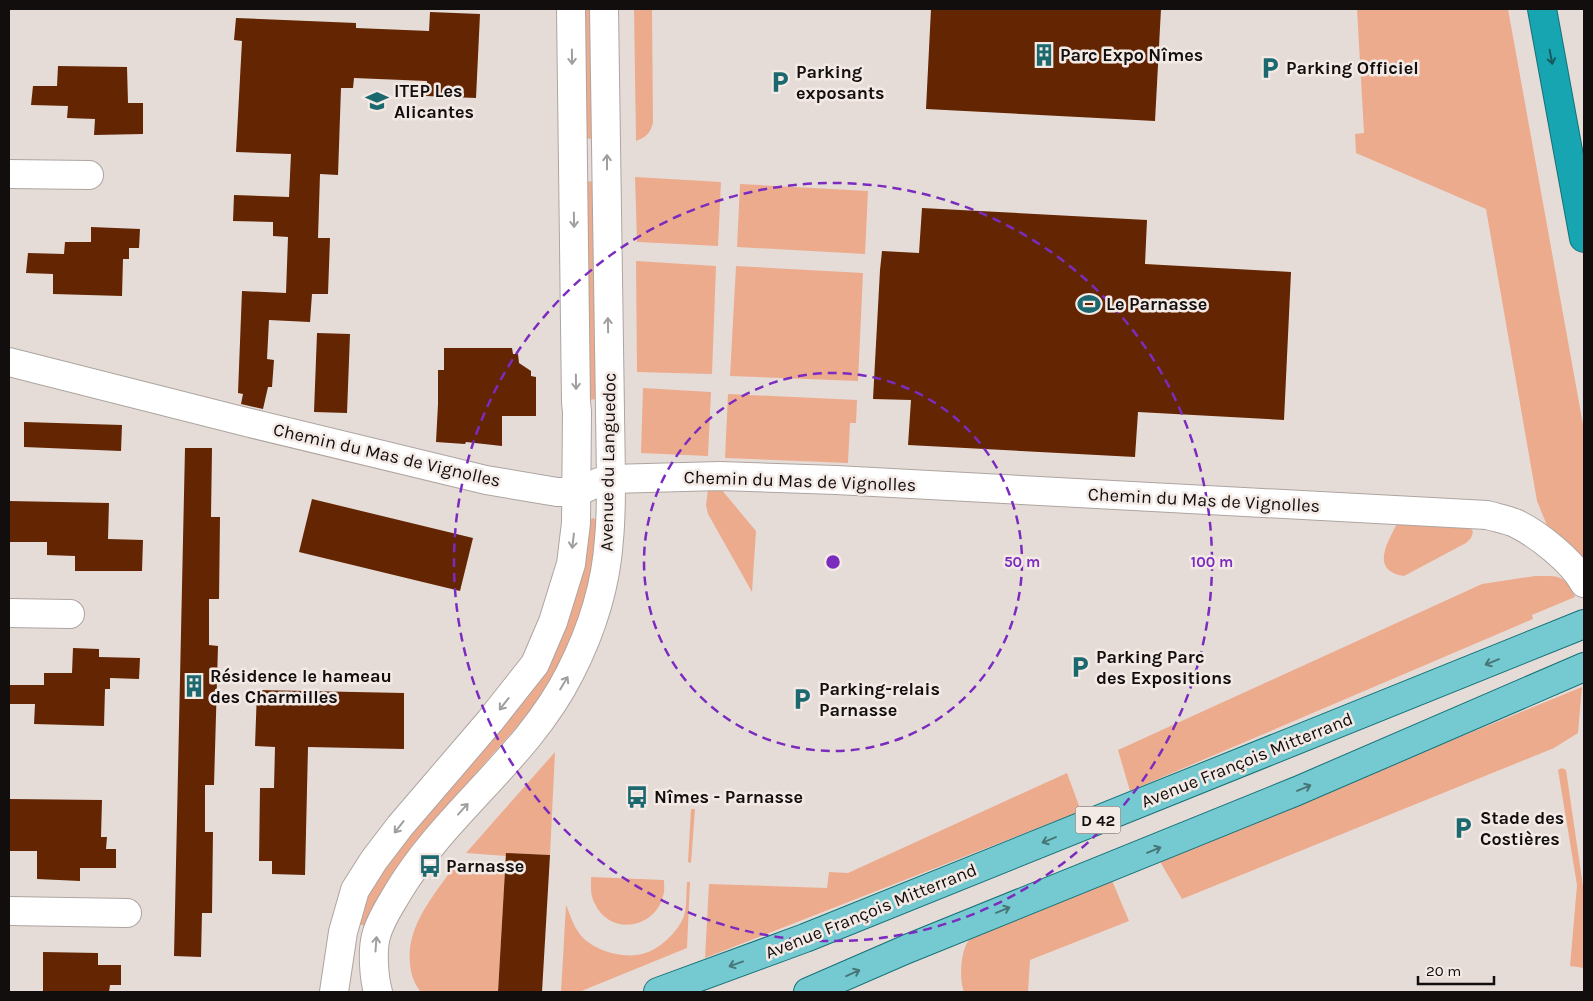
<svg xmlns="http://www.w3.org/2000/svg" width="1593" height="1001" font-family="Karla,sans-serif">
  <style>
    .grass { fill: #edab8e }
    .building { fill: #632502 }
    .lines { fill: none; stroke-linecap: round; stroke-linejoin: round }
    .street-casing { stroke: #ada4a0; stroke-width: 30 }
    .secondary-casing { stroke: #ada4a0; stroke-width: 30 }
    .primary-casing { stroke: #157178; stroke-width: 30 }
    .highway-casing { stroke: #157178; stroke-width: 30 }
    .street { stroke: #fff; stroke-width: 28 }
    .secondary { stroke: #fff; stroke-width: 28 }
    .primary { stroke: #74cad0; stroke-width: 28 }
    .highway { stroke: #17a6b1; stroke-width: 28 }
    .oneway { stroke: #a09f9e }
    .oneway2 { stroke: #145a5f }
    .oneway3 { stroke: #487578 }
    .ring { fill: none; stroke: #7b2cbf; stroke-width: 2.5; stroke-dasharray: 9 6 }
    .labels { text-anchor: middle; dominant-baseline: central; stroke-width: 5; stroke-linejoin: round; paint-order: stroke }
    .shield { fill: #f3e9e5; stroke: #56504e; stroke-width: 1 }
    .shield-label { font-size: 16px; font-weight: bold; fill: #120e0d }
    .poi-label { font-size: 18px; font-weight: bold; fill: #120e0d; stroke: #f3e9e5; text-anchor: start }
    .street-label { font-size: 18px; fill: #120e0d; stroke: #f3e9e5 }
    .centre { fill: #7b2cbf; stroke: #f3e9e5; stroke-width: 2.5 }
    .ring-label { font-size: 15px; text-anchor: middle; font-weight: bold; fill: #7b2cbf; stroke: #f3e9e5; stroke-width: 5; stroke-linejoin: round; paint-order: stroke }
  </style>
  <rect width="100%" height="100%" fill="#e6dcd7"/>
  <path class="grass" d="M 580,9 L 592,9 L 592,137 L 590,139 L 584,138 Z
    M 634,9 L 652,9 L 653,122 C 651,133 646,137 636,141 Z
    M 1357,9 L 1508,9 L 1584,430 L 1584,565 L 1548,528 L 1537,501 L 1486,209 L 1356,153 L 1355,134 L 1364,133 Z
    M 635,177 L 721,182 L 718,246 L 637,242 Z
    M 588,181 L 593,182 L 598,399 L 586,400 L 584,182 Z
    M 740,184 L 868,191 L 865,254 L 737,247 Z
    M 636,261 L 716,266 L 712,374 L 637,372 Z
    M 736,266 L 863,273 L 858,381 L 730,376 Z
    M 643,388 L 711,392 L 708,456 L 641,453 Z
    M 728,394 L 857,400 L 856,423 L 850,423 L 848,463 L 725,458 Z
    M 710,488 L 721,489 L 756,531 L 752,592 L 708,514 L 706,505 L 708,490 Z
    M 593,518 L 597,520 L 599,524 L 587,597 L 558,671 L 528,714 L 411,847 L 377,899 L 367,926 L 355,924 L 359,909 L 385,863 L 519,704 L 589,520 Z
    M 1398,522 L 1470,527 L 1473,532 L 1471,538 L 1466,543 L 1404,576 C 1369,571 1388,541 1398,522 Z
    M 1535,576 C 1560,576 1564,574 1575,597 L 1532,615 L 1533,619 L 1130,791 L 1118,750 L 1482,584 Z
    M 1582,687 L 1578,733 L 1554,748 L 1182,899 L 1159,860 Z
    M 555,752 L 550,855 L 506,853 L 506,856 L 466,853 Z
    M 1562,768 L 1566,770 L 1584,893 L 1584,968 L 1570,966 L 1577,885 L 1558,770 Z
    M 1067,773 L 1081,811 L 705,958 L 709,884 L 827,888 L 829,872 L 848,873 Z
    M 691,809 L 695,809 L 691,863 L 688,862 Z
    M 452,869 L 505,871 L 498,992 L 421,992 C 414,984 411,974 410,964 C 406,927 432,898 452,869 Z
    M 591,877 L 664,880 C 664,885 665,891 663,896 C 655,929 610,936 595,904 C 590,895 591,887 591,877 Z
    M 1111,878 L 1129,921 L 1030,960 L 1028,992 L 964,992 C 959,980 960,949 970,939 Z
    M 687,882 L 690,882 L 687,948 L 579,992 L 561,992 L 566,905 C 570,914 573,925 579,933 C 591,950 622,959 642,954 C 659,950 678,932 684,916 C 687,907 686,893 687,882 Z"/>
  <path class="building" d="M 931,9 L 1161,9 L 1155,121 L 926,109 Z
    M 430,12 L 480,14 L 476,98 L 426,96 L 427,81 L 354,78 L 353,88 L 341,88 L 338,175 L 320,174 L 318,238 L 330,238 L 328,294 L 312,294 L 310,322 L 269,320 L 267,359 L 274,360 L 272,387 L 268,387 L 263,409 L 241,404 L 243,394 L 238,393 L 242,291 L 286,293 L 288,237 L 273,236 L 273,222 L 233,221 L 234,195 L 289,197 L 291,154 L 236,152 L 242,41 L 234,40 L 236,18 L 356,23 L 356,28 L 429,31 Z
    M 58,66 L 127,67 L 128,103 L 143,103 L 143,134 L 94,135 L 95,119 L 67,118 L 68,106 L 31,105 L 33,86 L 57,86 Z
    M 922,208 L 1147,220 L 1145,264 L 1291,272 L 1284,420 L 1138,412 L 1135,457 L 908,445 L 911,400 L 873,399 L 880,270 L 882,251 L 919,253 Z
    M 91,227 L 140,229 L 139,248 L 129,248 L 129,259 L 123,259 L 122,296 L 53,294 L 53,274 L 26,273 L 28,253 L 64,254 L 65,242 L 91,242 Z
    M 317,333 L 350,334 L 347,413 L 314,412 Z
    M 444,348 L 512,348 L 513,354 L 518,354 L 519,363 L 531,371 L 531,376 L 536,377 L 536,416 L 502,416 L 502,446 L 466,442 L 465,444 L 436,442 L 438,404 L 438,370 L 444,370 Z
    M 24,422 L 122,425 L 121,451 L 24,447 Z
    M 185,448 L 212,448 L 211,517 L 220,517 L 219,599 L 209,599 L 209,645 L 218,646 L 214,785 L 205,785 L 205,832 L 213,832 L 212,913 L 202,913 L 201,957 L 174,956 Z
    M 312,499 L 473,538 L 460,591 L 299,552 Z
    M 9,501 L 109,503 L 108,539 L 143,540 L 142,571 L 75,571 L 75,556 L 47,555 L 47,542 L 9,542 Z
    M 73,648 L 99,649 L 99,657 L 140,658 L 139,679 L 110,678 L 110,689 L 105,689 L 104,726 L 34,724 L 35,704 L 9,704 L 9,685 L 44,685 L 44,673 L 72,673 Z
    M 257,690 L 404,693 L 404,749 L 308,747 L 305,875 L 272,874 L 272,861 L 259,861 L 260,788 L 274,788 L 275,747 L 255,746 Z
    M 9,799 L 102,800 L 101,837 L 107,837 L 106,849 L 116,849 L 116,868 L 80,868 L 80,881 L 37,879 L 37,851 L 9,851 Z
    M 506,853 L 550,855 L 542,992 L 498,992 Z
    M 43,952 L 98,953 L 98,965 L 121,965 L 121,985 L 110,985 L 109,992 L 43,992 Z"/>
  <g class="lines">
    <defs>
      <path id="street" d="M 9,174 L 89,175
        M 9,362 L 250,423 L 486,480 L 557,492 L 577,492 L 599,482 L 611,479 L 720,476 L 836,480 L 1487,515 C 1497,518 1509,520 1517,524 C 1539,535 1572,561 1584,583
        M 9,613 L 70,614
        M 9,911 L 127,913"/>
      <path id="secondary" d="M 334,992 L 343,932 L 355,890 L 374,860 L 400,826 L 490,721 L 535,664 L 553,622 L 571,564 L 576,523 L 577,412 L 576,402 L 571,9
        M 378,992 C 374,978 372,951 376,936 C 380,920 390,906 398,892 C 446,812 528,757 570,673 C 591,632 606,585 609,539 C 611,519 611,499 611,479 L 604,9"/>
      <path id="primary" d="M 658,992 L 805,938 L 1584,624
        M 808,992 L 907,949 L 1297,791 L 1584,667"/>
      <path id="highway" d="M 1542,9 L 1584,238"/>
    </defs>
    <use href="#street" class="street-casing"/>
    <use href="#secondary" class="secondary-casing"/>
    <use href="#primary" class="primary-casing"/>
    <use href="#highway" class="highway-casing"/>
    <use href="#street" class="street"/>
    <use href="#secondary" class="secondary"/>
    <use href="#primary" class="primary"/>
    <use href="#highway" class="highway"/>
  </g>
  <defs><path id="oneway-shaft" d="M-6 0H5M1.5-3L5.5 0L1.5 3" fill="none" stroke-width="1.6" stroke-linecap="round" stroke-linejoin="round" transform="scale(1.25)"/></defs>
  <g class="oneway">
    <use href="#oneway-shaft" transform="translate(572 57) rotate(89)"/>
    <use href="#oneway-shaft" transform="translate(607 162) rotate(-90)"/>
    <use href="#oneway-shaft" transform="translate(574 220) rotate(89)"/>
    <use href="#oneway-shaft" transform="translate(608 325) rotate(-91)"/>
    <use href="#oneway-shaft" transform="translate(576 382) rotate(89)"/>
    <use href="#oneway-shaft" transform="translate(573 541) rotate(97)"/>
    <use href="#oneway-shaft" transform="translate(564 683) rotate(-59)"/>
    <use href="#oneway-shaft" transform="translate(504 704) rotate(128)"/>
    <use href="#oneway-shaft" transform="translate(463 809) rotate(-48)"/>
    <use href="#oneway-shaft" transform="translate(399 827) rotate(128)"/>
    <use href="#oneway-shaft" transform="translate(376 944) rotate(-86)"/>
  </g>
  <use class="oneway2" href="#oneway-shaft" transform="translate(1551 57) rotate(79)"/>
  <g class="oneway3">
    <use href="#oneway-shaft" transform="translate(1492 662) rotate(158)"/>
    <use href="#oneway-shaft" transform="translate(1304 788) rotate(-23)"/>
    <use href="#oneway-shaft" transform="translate(1049 840) rotate(158)"/>
    <use href="#oneway-shaft" transform="translate(1154 850) rotate(-22)"/>
    <use href="#oneway-shaft" transform="translate(1003 910) rotate(-22)"/>
    <use href="#oneway-shaft" transform="translate(736 964) rotate(160)"/>
    <use href="#oneway-shaft" transform="translate(853 973) rotate(-24)"/>
  </g>
  <g class="ring">
    <circle cx="833" cy="562" r="189"/>
    <circle cx="833" cy="562" r="379"/>
  </g>
  <defs>
    <symbol id="building-bare" viewBox="-9 -9 18 18"><path d="M-4-6H4V6H1V3H-1V6H-4ZM-2.5-4.3h1.7v1.8h-1.7ZM.8-4.3h1.7v1.8H.8ZM-2.5-1h1.7V.8h-1.7ZM.8-1h1.7V.8H.8Z" fill="#1c686f" stroke="#f3e9e5" stroke-width="2.5" paint-order="stroke"/></symbol>
    <symbol id="parking-bare" viewBox="-9 -9 18 18"><path d="M-3.5-5.5H1a3.5 3.5 0 0 1 0 7H-1V5.5H-3.5ZM-1-3.4V-.6H.8a1.4 1.4 0 0 0 0-2.8Z" fill="#1c686f" stroke="#f3e9e5" stroke-width="2.5" paint-order="stroke"/></symbol>
    <symbol id="university-bare" viewBox="-9 -9 18 18"><path d="M0-5L7-2L0 1L-7-2ZM-4 1L0 2.5L4 1V4Q0 6-4 4Z" fill="#1c686f" stroke="#f3e9e5" stroke-width="2.5" paint-order="stroke"/></symbol>
    <symbol id="stadium-bare" viewBox="-9 -9 18 18"><path d="M0-5a6.5 5 0 1 0 0 10a6.5 5 0 1 0 0-10ZM-3.5-1.8h7v3.6h-7Z" fill="#1c686f" stroke="#f3e9e5" stroke-width="2.5" paint-order="stroke"/></symbol>
    <symbol id="bus-bare" viewBox="-9 -9 18 18"><path d="M-5-6H5V4H4V6H2V4H-2V6H-4V4H-5ZM-3.5-4V0h7V-4ZM-3.5 1.2v1.5H-2V1.2ZM2 1.2v1.5H3.5V1.2Z" fill="#1c686f" stroke="#f3e9e5" stroke-width="2.5" paint-order="stroke"/></symbol>
  </defs>
  <g fill-rule="evenodd">
    <use href="#building-bare" x="1028" y="39" width="32" height="32"/>
    <use href="#parking-bare" x="1254" y="52" width="32" height="32"/>
    <use href="#parking-bare" x="764" y="66" width="32" height="32"/>
    <use href="#university-bare" x="361" y="85" width="32" height="32"/>
    <use href="#stadium-bare" x="1073" y="288" width="32" height="32"/>
    <use href="#parking-bare" x="1064" y="651" width="32" height="32"/>
    <use href="#building-bare" x="178" y="670" width="32" height="32"/>
    <use href="#parking-bare" x="786" y="683" width="32" height="32"/>
    <use href="#bus-bare" x="621" y="781" width="32" height="32"/>
    <use href="#parking-bare" x="1447" y="812" width="32" height="32"/>
    <use href="#bus-bare" x="414" y="850" width="32" height="32"/>
  </g>
  <g class="labels">
    <rect class="shield" x="1075.5" y="806.5" width="45" height="27" rx="4"/>
    <g class="shield-label">
      <text x="1098" y="820">D 42</text>
    </g>
    <g class="poi-label">
      <text x="1060" y="55">Parc Expo Nîmes</text>
      <text x="1286" y="68">Parking Officiel</text>
      <text x="796" y="72">Parking<tspan x="796" dy="21">exposants</tspan></text>
      <text x="394" y="91">ITEP Les<tspan x="394" dy="21">Alicantes</tspan></text>
      <text x="1106" y="304">Le Parnasse</text>
      <text x="1096" y="657">Parking Parc<tspan x="1096" dy="21">des Expositions</tspan></text>
      <text x="210" y="676">Résidence le hameau<tspan x="210" dy="21">des Charmilles</tspan></text>
      <text x="819" y="689">Parking-relais<tspan x="819" dy="21">Parnasse</tspan></text>
      <text x="654" y="797">Nîmes - Parnasse</text>
      <text x="1480" y="818">Stade des<tspan x="1480" dy="21">Costières</tspan></text>
      <text x="446" y="866">Parnasse</text>
    </g>
    <g class="street-label">
      <text transform="translate(387 455) rotate(13)">Chemin du Mas de Vignolles</text>
      <text transform="translate(608 462) rotate(-89)">Avenue du Languedoc</text>
      <text transform="translate(800 481) rotate(2)">Chemin du Mas de Vignolles</text>
      <text transform="translate(1204 500) rotate(3)">Chemin du Mas de Vignolles</text>
      <text transform="translate(1247 760) rotate(-22)">Avenue François Mitterrand</text>
      <text transform="translate(871 911) rotate(-22)">Avenue François Mitterrand</text>
    </g>
  </g>
  <circle cx="833" cy="562" r="8" class="centre"/>
  <g class="ring-label">
    <text x="1022" y="567">50 m</text>
    <text x="1212" y="567">100 m</text>
  </g>
  <rect width="1593" height="1001" fill="none" stroke="#120e0d" stroke-width="20"/>
  <path d="M1418 976v8h76v-8" fill="none" stroke="#120e0d" stroke-width="2.5"/>
  <text x="1426" y="976" font-size="15" fill="#120e0d" stroke="#f3e9e5" stroke-width="4" paint-order="stroke">20 m</text>
</svg>
